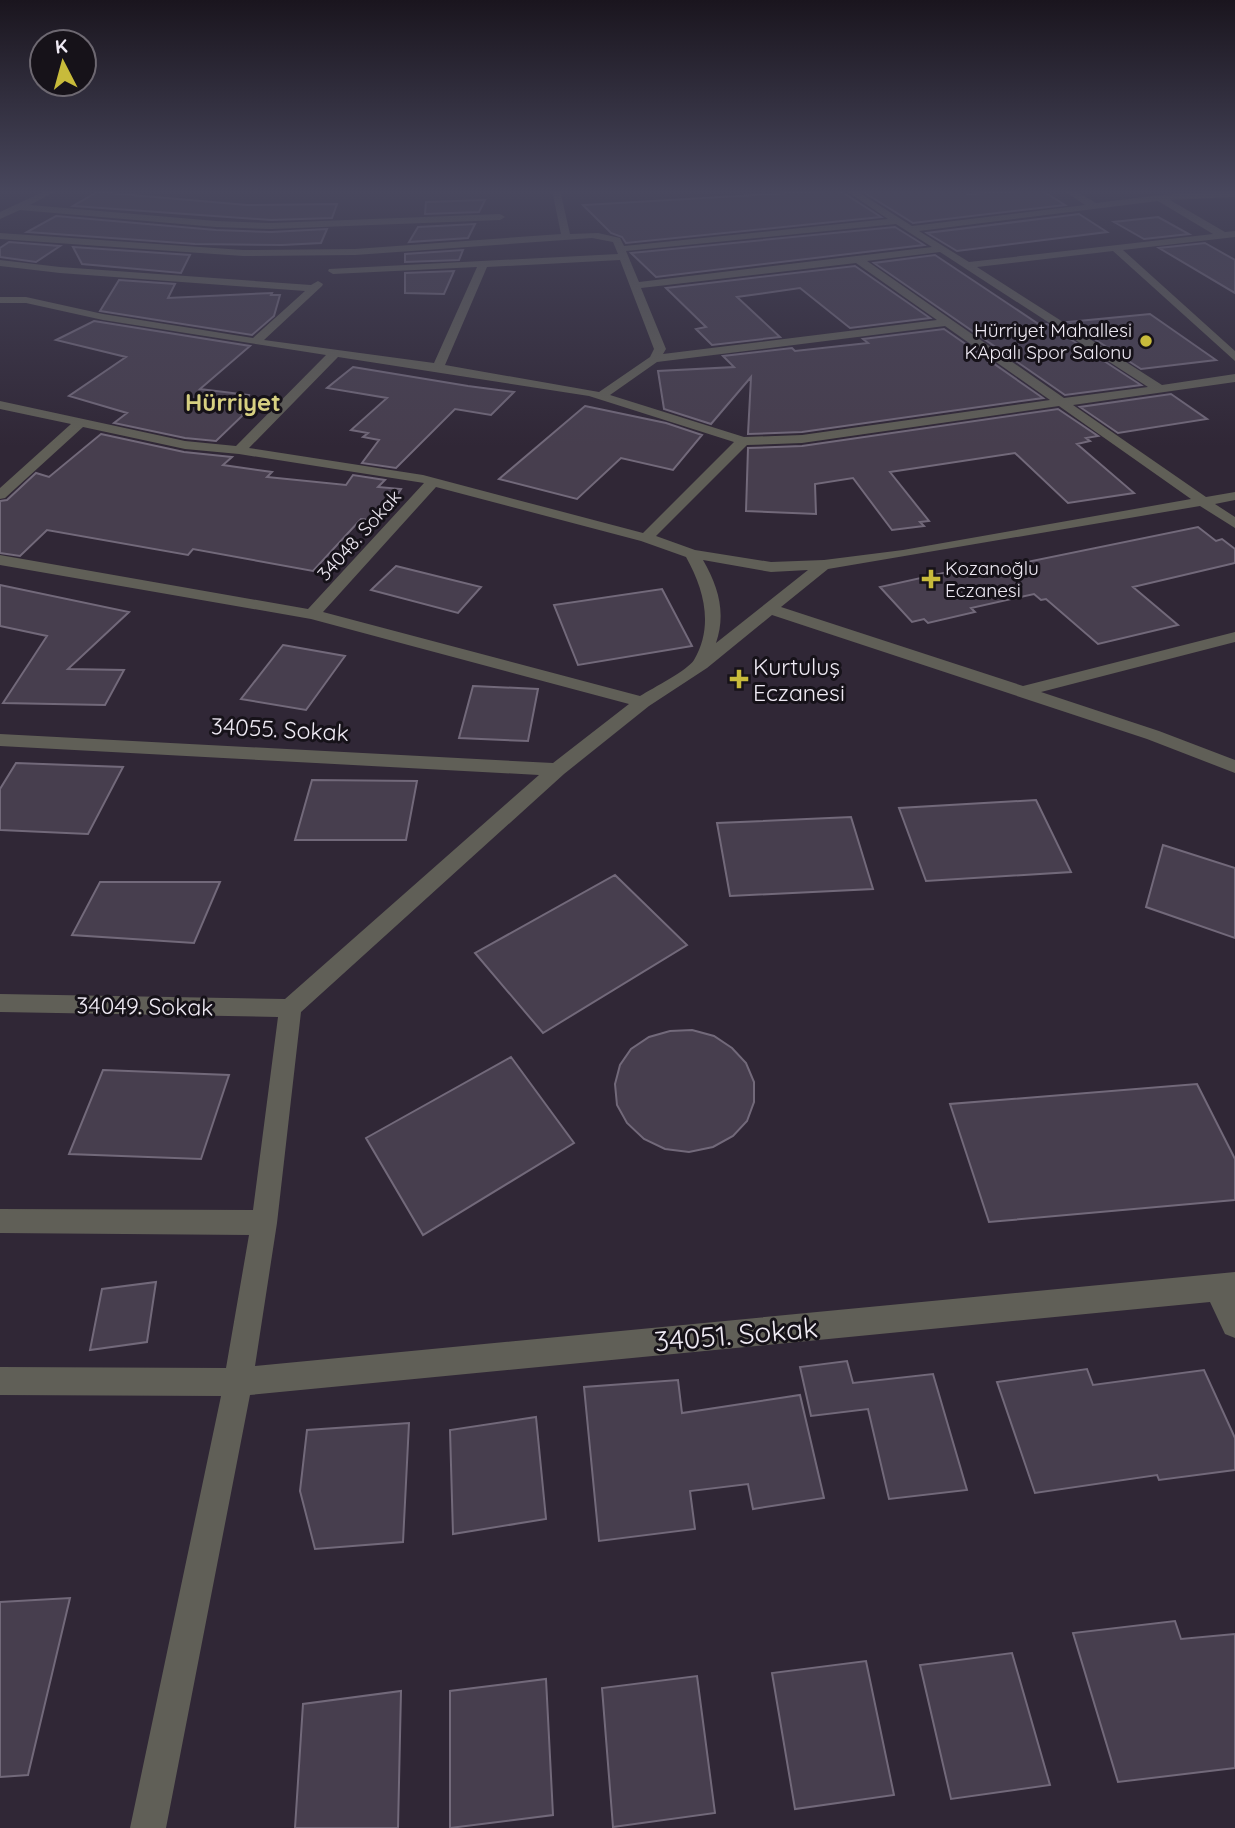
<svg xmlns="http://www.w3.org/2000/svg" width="1235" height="1828" font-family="Quicksand,sans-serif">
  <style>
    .building { fill: #473e4e; stroke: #72697a; stroke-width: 2 }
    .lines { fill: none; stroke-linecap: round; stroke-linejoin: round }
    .minor { fill: #605f57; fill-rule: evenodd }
    .poi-dot { fill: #c8bb3b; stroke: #161219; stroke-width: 2.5 }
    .labels { text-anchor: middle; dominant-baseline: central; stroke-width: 6; stroke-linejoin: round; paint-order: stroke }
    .far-poi-label { font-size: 19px; fill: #efeaf4; stroke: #161219; text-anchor: end }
    .far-street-label { font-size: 19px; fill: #efeaf4; stroke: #161219 }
    .poi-label { font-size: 23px; fill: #efeaf4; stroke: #161219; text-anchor: start }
    .street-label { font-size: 23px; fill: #efeaf4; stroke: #161219 }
    .far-district-label { font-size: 24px; font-weight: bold; fill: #d7d081; stroke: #161219 }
    .near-street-label { font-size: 28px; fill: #efeaf4; stroke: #161219 }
  </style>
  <rect width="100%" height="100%" fill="#302736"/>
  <path class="building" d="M 839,190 L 881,217 L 626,243 L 622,237 L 611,233 L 583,205 Z
    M 860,190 L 968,190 L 968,194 L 1041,190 L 1065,205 L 913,223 Z
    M 97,192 L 247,205 L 337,204 L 332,218 L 271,220 L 73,206 Z
    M 485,200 L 479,212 L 425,214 L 426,202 Z
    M 1079,214 L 1107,232 L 957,251 L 927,233 Z
    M 56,216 L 216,230 L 271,232 L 327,229 L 321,243 L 282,245 L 195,244 L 27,232 Z
    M 1158,217 L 1189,234 L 1144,239 L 1114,222 Z
    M 475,224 L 468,238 L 409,242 L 418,227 Z
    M 895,227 L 924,245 L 656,277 L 631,253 Z
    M 9,242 L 60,246 L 36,262 L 0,257 L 0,248 Z
    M 1205,243 L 1235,260 L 1235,293 L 1159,248 Z
    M 73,247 L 190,255 L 181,273 L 82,264 Z
    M 463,250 L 459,260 L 405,262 L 405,254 Z
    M 935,255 L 1040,325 L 1047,324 L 1141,385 L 1065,395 L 874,263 Z
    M 855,266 L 930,318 L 850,328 L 800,288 L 737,297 L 780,337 L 712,345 L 696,329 L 706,327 L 666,288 Z
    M 454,271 L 444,294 L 405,293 L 405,273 Z
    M 119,280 L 175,284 L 168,298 L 272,293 L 271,295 L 280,295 L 274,316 L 252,335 L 100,311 Z
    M 1150,314 L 1216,360 L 1141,369 L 1068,322 Z
    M 94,321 L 250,346 L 200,389 L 249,395 L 242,416 L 216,441 L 185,438 L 114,423 L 127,413 L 69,396 L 126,357 L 56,340 Z
    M 944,329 L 1043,398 L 802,432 L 748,434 L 751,377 L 711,424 L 664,409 L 658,371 L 734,367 L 723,356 L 792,348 L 795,351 L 868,343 L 863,339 Z
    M 353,367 L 468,386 L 514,392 L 491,415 L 455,409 L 396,468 L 362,463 L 379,440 L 363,437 L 368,433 L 351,430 L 387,398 L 327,388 Z
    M 1171,394 L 1207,419 L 1118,433 L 1080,407 Z
    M 585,406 L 666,423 L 702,435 L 673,470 L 621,458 L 577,499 L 499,479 Z
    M 1058,409 L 1098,436 L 1086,438 L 1090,441 L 1077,444 L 1134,493 L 1068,503 L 1015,453 L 890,472 L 929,521 L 920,522 L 924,526 L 892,530 L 853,478 L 815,484 L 816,514 L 746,511 L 748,448 L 802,446 Z
    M 101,434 L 184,452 L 232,457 L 223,465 L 272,472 L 267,477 L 346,485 L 353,475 L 385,480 L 378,487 L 401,489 L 380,521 L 361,519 L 313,571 L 193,549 L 188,555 L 47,530 L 20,556 L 0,553 L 0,501 L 7,500 L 36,473 L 49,477 Z
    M 1198,527 L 1216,541 L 1222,539 L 1235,549 L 1235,563 L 1133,587 L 1178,625 L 1098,644 L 1046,599 L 1041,600 L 1034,594 L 971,608 L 975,612 L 928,623 L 924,619 L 912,622 L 880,587 L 952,571 L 958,576 Z
    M 396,566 L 481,587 L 458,613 L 371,590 Z
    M 0,585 L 129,612 L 68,669 L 124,670 L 105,705 L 3,703 L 47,636 L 0,626 Z
    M 662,589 L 692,646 L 578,665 L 554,605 Z
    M 283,645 L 345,656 L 306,710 L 241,699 Z
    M 473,686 L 538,689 L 528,741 L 459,738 Z
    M 16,763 L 123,767 L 88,834 L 0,830 L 0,789 Z
    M 312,780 L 417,781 L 406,840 L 295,840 Z
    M 1036,800 L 1071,872 L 926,881 L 899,808 Z
    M 851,817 L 873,889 L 730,896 L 717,823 Z
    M 1163,845 L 1235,868 L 1235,938 L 1146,907 Z
    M 615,875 L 687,945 L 543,1033 L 475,953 Z
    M 100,882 L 220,882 L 194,943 L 72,935 Z
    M 692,1030 L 714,1036 L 732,1048 L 746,1063 L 754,1082 L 754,1102 L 747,1121 L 733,1136 L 713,1147 L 689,1152 L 665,1149 L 644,1139 L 627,1123 L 617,1105 L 615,1084 L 620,1065 L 631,1049 L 649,1037 L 670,1031 Z
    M 511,1057 L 574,1143 L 423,1235 L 366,1138 Z
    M 103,1070 L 229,1075 L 201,1159 L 69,1154 Z
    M 1197,1084 L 1235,1159 L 1235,1200 L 989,1222 L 950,1104 Z
    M 156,1282 L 147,1342 L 90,1350 L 102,1289 Z
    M 847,1361 L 853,1383 L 933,1374 L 967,1490 L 889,1499 L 868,1409 L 811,1416 L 800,1367 Z
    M 1087,1369 L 1093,1385 L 1204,1370 L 1235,1438 L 1235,1470 L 1159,1480 L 1157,1475 L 1035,1493 L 997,1382 Z
    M 678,1380 L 682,1413 L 800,1395 L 824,1498 L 753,1509 L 748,1484 L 690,1491 L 695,1529 L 599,1541 L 584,1387 Z
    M 536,1417 L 546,1519 L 453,1534 L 450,1430 Z
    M 409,1423 L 403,1542 L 315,1549 L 300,1491 L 307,1430 Z
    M 70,1598 L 28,1775 L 0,1777 L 0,1602 Z
    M 1175,1621 L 1181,1639 L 1235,1634 L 1235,1768 L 1118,1782 L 1073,1633 Z
    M 1012,1653 L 1050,1785 L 951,1799 L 920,1665 Z
    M 866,1661 L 894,1795 L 795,1809 L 772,1673 Z
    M 697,1676 L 715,1813 L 613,1827 L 602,1688 Z
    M 546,1679 L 553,1815 L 450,1828 L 450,1691 Z
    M 401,1691 L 398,1828 L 295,1828 L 303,1704 Z"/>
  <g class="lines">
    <path class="minor" d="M 47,190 L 58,190 L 30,205 L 216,221 L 271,223 L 500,214 L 505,217 L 500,220 L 271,229 L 216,227 L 20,210 L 0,219 L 0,212 Z
      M 552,190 L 560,190 L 570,234 L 598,233 L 620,238 L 624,246 L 888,219 L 845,190 L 855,190 L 912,226 L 1085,205 L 1063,190 L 1074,190 L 1096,203 L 1160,195 L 1235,191 L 1235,197 L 1170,200 L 1225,232 L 1235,231 L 1235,237 L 1123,250 L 1235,351 L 1235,361 L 1113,251 L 977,267 L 1162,385 L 1235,374 L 1235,382 L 1073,405 L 1206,497 L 1235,492 L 1235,500 L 1215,504 L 1235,517 L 1235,528 L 1200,506 L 828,569 L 781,607 L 1023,686 L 1235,632 L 1235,642 L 1041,692 L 1159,731 L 1235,760 L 1235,773 L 1147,739 L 772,615 L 707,668 L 649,706 L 564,774 L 301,1012 L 277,1223 L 255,1366 L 1235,1272 L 1235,1338 L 1225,1334 L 1210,1302 L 250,1395 L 166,1828 L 130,1828 L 221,1396 L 0,1395 L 0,1367 L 226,1368 L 249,1235 L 0,1233 L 0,1209 L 253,1210 L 278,1017 L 0,1012 L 0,994 L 285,999 L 539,775 L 0,746 L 0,734 L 553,763 L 629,704 L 311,619 L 0,565 L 0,555 L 308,609 L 424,483 L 239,454 L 185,449 L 83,427 L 5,498 L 0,499 L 0,488 L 71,424 L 0,409 L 0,401 L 185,441 L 236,446 L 326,355 L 103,320 L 26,303 L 0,303 L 0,297 L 26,297 L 103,314 L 253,338 L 305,291 L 60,273 L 0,266 L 0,260 L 60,267 L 311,285 L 318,281 L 323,284 L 322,286 L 264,340 L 434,363 L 477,267 L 333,274 L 328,271 L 329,269 L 618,254 L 613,242 L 592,238 L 355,255 L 243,256 L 0,239 L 0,233 L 243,250 L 355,249 L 561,234 ZM 1158,201 L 1213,234 L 969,262 L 919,231 ZM 896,224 L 932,247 L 639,282 L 626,251 ZM 940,252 L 1148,387 L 1064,398 L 867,261 ZM 620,260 L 654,349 L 650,357 L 599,392 L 445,365 L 487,267 ZM 856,263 L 937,320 L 663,354 L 666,349 L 641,288 ZM 945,326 L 1050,400 L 802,435 L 744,437 L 610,395 L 657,362 ZM 338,357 L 589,396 L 734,442 L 643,533 L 423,475 L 249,448 ZM 1059,406 L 1191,499 L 903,550 L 824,560 L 771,562 L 695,550 L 656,536 L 747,445 L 802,443 ZM 436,487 L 641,541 L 686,557 C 704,589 714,626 694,660 C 688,670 653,688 640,696 L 323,612 ZM 703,560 L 771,572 L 808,570 L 716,643 C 726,613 719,588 703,560 Z"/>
  </g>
  <linearGradient id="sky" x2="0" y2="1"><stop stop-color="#1a151e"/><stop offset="0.43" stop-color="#48475d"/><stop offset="1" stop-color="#48475d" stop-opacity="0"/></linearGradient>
  <rect width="1235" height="446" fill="url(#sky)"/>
  <g class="poi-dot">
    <circle cx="1146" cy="341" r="7"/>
    <path d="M927.5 568.5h7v7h7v7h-7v7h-7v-7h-7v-7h7z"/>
    <path d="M735.5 668.5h7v7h7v7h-7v7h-7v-7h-7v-7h7z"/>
  </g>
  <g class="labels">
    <g class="far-poi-label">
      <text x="1132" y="330">Hürriyet Mahallesi<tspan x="1132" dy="22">KApalı Spor Salonu</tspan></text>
      <text x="945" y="568" text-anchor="start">Kozanoğlu<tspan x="945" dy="22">Eczanesi</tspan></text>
    </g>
    <g class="far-street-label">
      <text transform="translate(359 535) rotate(-48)">34048. Sokak</text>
    </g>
    <g class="poi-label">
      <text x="753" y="666">Kurtuluş<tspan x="753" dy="26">Eczanesi</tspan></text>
    </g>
    <g class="street-label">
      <text transform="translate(280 729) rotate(3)">34055. Sokak</text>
      <text transform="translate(145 1006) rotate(1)">34049. Sokak</text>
    </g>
    <g class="far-district-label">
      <text x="233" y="402">Hürriyet</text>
    </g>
    <g class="near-street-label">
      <text transform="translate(736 1334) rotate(-5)">34051. Sokak</text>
    </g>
  </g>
  <g transform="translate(63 63) rotate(354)"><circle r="33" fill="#161219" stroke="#6d6871" stroke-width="2"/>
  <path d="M0-5L12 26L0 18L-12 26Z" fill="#c8bb3b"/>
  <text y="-10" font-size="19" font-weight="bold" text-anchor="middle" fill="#efeaf4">K</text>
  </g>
</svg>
